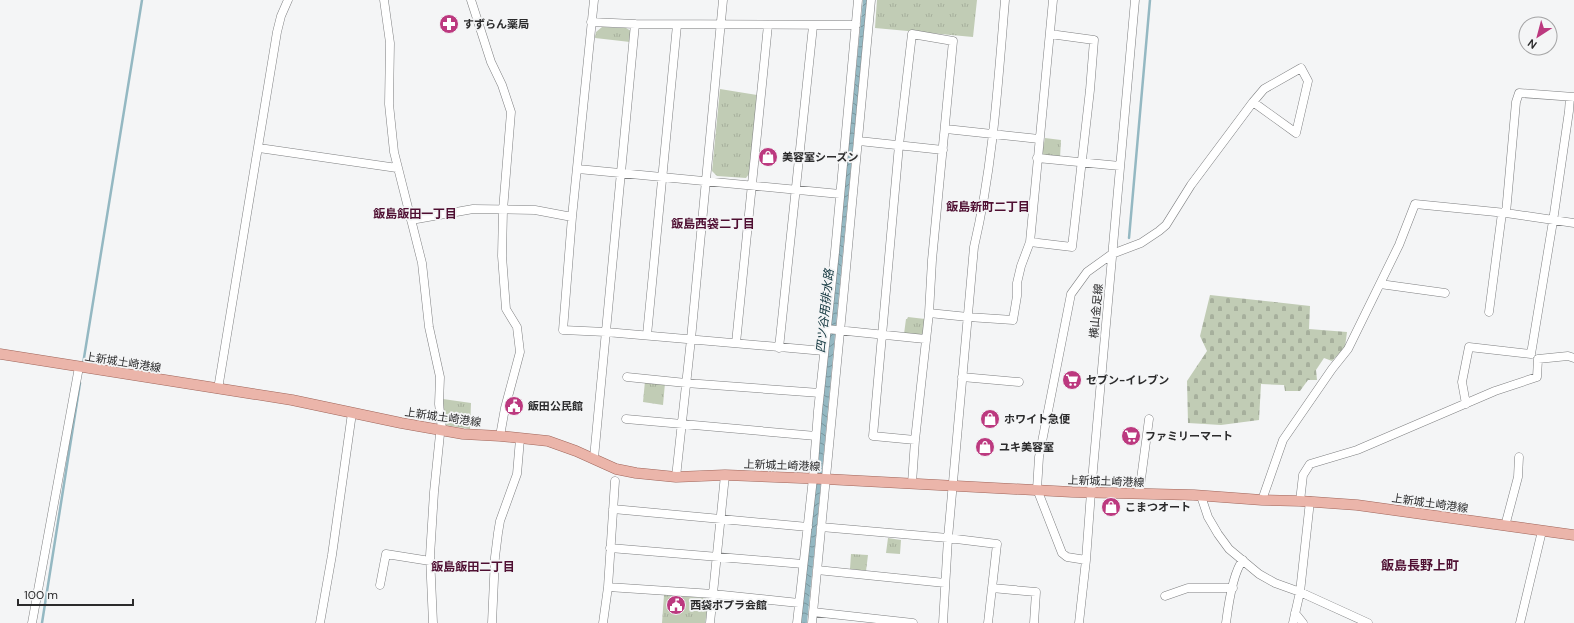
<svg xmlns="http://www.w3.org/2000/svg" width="1574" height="623" font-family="'DM Sans','Noto Sans JP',sans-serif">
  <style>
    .cemetery { fill: url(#cemetery-stones) }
    .park { fill: url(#park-tufts) }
    .water { fill: url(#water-waves) }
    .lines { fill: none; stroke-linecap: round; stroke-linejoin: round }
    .stream { stroke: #94b8c2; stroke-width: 2.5 }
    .minor-casing { stroke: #7e7f80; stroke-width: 9 }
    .major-casing { stroke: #9f655a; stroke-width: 11 }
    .minor { stroke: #fff; stroke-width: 8 }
    .major { stroke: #ebb5aa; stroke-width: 10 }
    .labels { text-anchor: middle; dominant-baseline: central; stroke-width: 3.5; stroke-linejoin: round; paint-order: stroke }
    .poi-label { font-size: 11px; font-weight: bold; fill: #2b2b2c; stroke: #f4f5f6; text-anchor: start }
    .street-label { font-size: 11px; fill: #2b2b2c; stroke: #f4f5f6 }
    .neighbourhood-label { font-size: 12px; font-weight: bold; fill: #4f0f32; stroke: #f4f5f6 }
    .water-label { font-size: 12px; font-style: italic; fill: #11353d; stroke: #f4f5f6 }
    .quarter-label { font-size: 13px; font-weight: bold; fill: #4f0f32; stroke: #f4f5f6 }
  </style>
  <defs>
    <pattern id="cemetery-stones" width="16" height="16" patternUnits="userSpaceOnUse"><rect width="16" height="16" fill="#c1ccb5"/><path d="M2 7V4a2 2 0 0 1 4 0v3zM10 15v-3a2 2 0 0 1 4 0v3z" fill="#a6af9c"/></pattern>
    <pattern id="park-tufts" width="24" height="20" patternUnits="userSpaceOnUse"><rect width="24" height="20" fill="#c1ccb5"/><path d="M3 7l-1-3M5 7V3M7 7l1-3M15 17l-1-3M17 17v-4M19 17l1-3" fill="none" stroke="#a6af9c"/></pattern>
    <pattern id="water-waves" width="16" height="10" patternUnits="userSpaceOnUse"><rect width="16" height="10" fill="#94b8c2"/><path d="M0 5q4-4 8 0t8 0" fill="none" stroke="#79969e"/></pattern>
  </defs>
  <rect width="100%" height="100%" fill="#f4f5f6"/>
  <path class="cemetery" d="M 1210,295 L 1310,306 L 1309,329 L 1347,332 L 1345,347 L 1332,361 L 1324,358 L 1316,370 L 1317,380 L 1308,380 L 1300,391 L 1285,391 L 1284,385 L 1261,384 L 1259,420 L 1221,425 L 1188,423 L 1187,381 L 1207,351 L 1200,336 Z"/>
  <path class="park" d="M 877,0 L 977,0 L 973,37 L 875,28 Z
    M 602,27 L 626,28 L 631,31 L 630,42 L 595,38 L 596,32 Z
    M 720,89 L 757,95 L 749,174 L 746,178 L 717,176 L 712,171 Z
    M 1045,138 L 1061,140 L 1060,158 L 1045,157 L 1042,153 Z
    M 908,317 L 925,319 L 923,334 L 920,336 L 904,334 L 906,319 L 907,319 Z
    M 645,381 L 665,383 L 663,405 L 643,402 Z
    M 443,399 L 471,403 L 470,429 L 445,425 Z
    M 888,538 L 901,540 L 900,554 L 886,553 Z
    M 851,554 L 868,555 L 866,571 L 850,569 Z
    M 664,595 L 705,598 L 709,601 L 705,623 L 662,623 Z"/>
  <path class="water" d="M 863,0 L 867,0 L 815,545 L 807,623 L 800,623 Z"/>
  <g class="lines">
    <path class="stream" d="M 1129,238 L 1150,0
      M 83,364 L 142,0
      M 42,623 L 80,383"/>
    <defs>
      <path id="minor" d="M 384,0 L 390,43 L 389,104 L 394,152 L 422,263 L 429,327 L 440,377 L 439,404 L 442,429 L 440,434 L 434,492 L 430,556 L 433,623
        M 471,0 L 491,62 L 502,85 L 511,112 L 503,210 L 502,256 L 506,309 L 517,327 L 520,352 L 505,408 L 500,436
        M 594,0 L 572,217 L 563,330 L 606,332 L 824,351
        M 591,22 L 635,24 L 856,25
        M 946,129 L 1039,139
        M 859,141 L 943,150
        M 259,148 L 397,168
        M 1037,158 L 1120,166
        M 578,169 L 840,194
        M 1506,213 L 1516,102 L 1519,93 L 1574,97
        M 411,220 L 473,209 L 535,210 L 572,217
        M 1030,242 L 1072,247 L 1090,90 L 1094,40 L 1050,34
        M 1380,284 L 1445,293
        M 1489,312 L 1502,213
        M 929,313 L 968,317 L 1013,320 L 1017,296 L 1017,283 L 1021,266 L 1030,242 L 1053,0
        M 827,329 L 925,339
        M 647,335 L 677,25
        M 736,343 L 768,25
        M 779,348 L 813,26
        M 627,377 L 686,383 L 820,393
        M 962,377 L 1019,382
        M 218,389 L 277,32 L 281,16 L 288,0
        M 1466,404 L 1462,382 L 1469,347 L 1531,354 L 1553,221 L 1569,111 L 1570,97
        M 626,419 L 816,436
        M 594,458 L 635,24
        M 676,477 L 691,339 L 723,0
        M 912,483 L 915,440 L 929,313 L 932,260 L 953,41 L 912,34 L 899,145 L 873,436 L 915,440
        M 1139,494 L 1149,419
        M 1201,496 L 1208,517 L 1218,534 L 1229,549 L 1259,574 L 1275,583 L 1300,592 L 1368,623
        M 1262,500 L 1283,440 L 1332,369 L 1348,349 L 1399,245 L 1415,204 L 1506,213 L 1574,223
        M 1300,501 L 1303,475 L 1310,464 L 1357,450 L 1495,391 L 1537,377 L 1538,359 L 1568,356 L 1574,358
        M 613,509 L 808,527
        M 1505,526 L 1518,477 L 1519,457
        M 821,527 L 948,538 L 997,544 L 988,623
        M 610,548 L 803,564
        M 1086,560 L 1067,557 L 1062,553 L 1037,489 L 1039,457 L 1071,294 L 1087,272 L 1112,254 L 1141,243 L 1159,231 L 1166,225 L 1191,185 L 1253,102 L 1264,89 L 1301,68 L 1308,81 L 1296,133 L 1253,102
        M 817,570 L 945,583
        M 380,585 L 386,554 L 430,561
        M 608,587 L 713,594 L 799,603
        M 992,588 L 1036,592 L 1034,623
        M 1165,596 L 1188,588 L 1233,588
        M 813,612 L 913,623
        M 1295,613 L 1303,623
        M 32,623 L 79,367
        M 320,623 L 332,555 L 352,413
        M 492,623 L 495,557 L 498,533 L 500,521 L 517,474 L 520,439
        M 603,623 L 608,587 L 615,481
        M 710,623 L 725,475
        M 797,623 L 813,478 L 818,411 L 835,252 L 858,0
        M 812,623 C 831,415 853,208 871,0
        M 943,623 L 948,538 L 974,247 C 993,166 998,83 1005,0
        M 1079,623 L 1086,560 L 1091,492 L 1135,0
        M 1226,623 C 1228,607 1233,572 1243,560
        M 1293,623 L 1300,592 L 1310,501
        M 1520,623 L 1542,531"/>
      <path id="major" d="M 0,354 L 292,400 L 401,423 L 463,434 L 500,436 L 548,441 L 576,451 L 616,469 L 636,473 L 676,477 L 725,475 L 825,479 L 1072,492 L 1194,495 L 1262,500 L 1300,501 L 1357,505 L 1574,535"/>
    </defs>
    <use href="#minor" class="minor-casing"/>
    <use href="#major" class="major-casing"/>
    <use href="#minor" class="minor"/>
    <use href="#major" class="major"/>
  </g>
  <defs>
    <symbol id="pharmacy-disc" viewBox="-11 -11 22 22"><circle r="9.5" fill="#bc397f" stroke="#f4f5f6"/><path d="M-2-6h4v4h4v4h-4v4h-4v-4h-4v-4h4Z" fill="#fff"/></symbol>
    <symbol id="shop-disc" viewBox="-11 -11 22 22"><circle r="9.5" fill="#bc397f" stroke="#f4f5f6"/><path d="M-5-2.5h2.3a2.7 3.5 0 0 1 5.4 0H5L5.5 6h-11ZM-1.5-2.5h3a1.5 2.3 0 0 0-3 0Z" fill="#fff"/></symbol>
    <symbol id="supermarket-disc" viewBox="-11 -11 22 22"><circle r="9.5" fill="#bc397f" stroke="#f4f5f6"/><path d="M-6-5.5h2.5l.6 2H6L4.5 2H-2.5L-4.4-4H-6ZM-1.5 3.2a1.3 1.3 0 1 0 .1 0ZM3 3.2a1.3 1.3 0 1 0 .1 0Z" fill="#fff"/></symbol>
    <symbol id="civic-disc" viewBox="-11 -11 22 22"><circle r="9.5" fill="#bc397f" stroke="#f4f5f6"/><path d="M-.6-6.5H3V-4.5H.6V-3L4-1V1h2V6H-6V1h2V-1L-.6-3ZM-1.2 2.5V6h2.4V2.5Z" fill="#fff"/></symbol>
  </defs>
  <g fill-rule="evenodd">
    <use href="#pharmacy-disc" x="438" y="13" width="22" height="22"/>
    <use href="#shop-disc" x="757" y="146" width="22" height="22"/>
    <use href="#supermarket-disc" x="1061" y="369" width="22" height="22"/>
    <use href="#civic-disc" x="503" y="395" width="22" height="22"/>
    <use href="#shop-disc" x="979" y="408" width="22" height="22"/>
    <use href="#supermarket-disc" x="1120" y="425" width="22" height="22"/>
    <use href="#shop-disc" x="974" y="436" width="22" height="22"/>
    <use href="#shop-disc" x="1100" y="496" width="22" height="22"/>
    <use href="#civic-disc" x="665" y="594" width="22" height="22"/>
  </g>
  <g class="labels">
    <g class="poi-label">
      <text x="463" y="24">すずらん薬局</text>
      <text x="782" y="157">美容室シーズン</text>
      <text x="1086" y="380">セブン-イレブン</text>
      <text x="528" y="406">飯田公民館</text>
      <text x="1004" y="419">ホワイト急便</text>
      <text x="1145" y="436">ファミリーマート</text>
      <text x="999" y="447">ユキ美容室</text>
      <text x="1125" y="507">こまつオート</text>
      <text x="690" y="605">西袋ポプラ会館</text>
    </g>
    <g class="street-label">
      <text transform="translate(1096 311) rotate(-85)">横山金足線</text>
      <text transform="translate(123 362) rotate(9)">上新城土崎港線</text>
      <text transform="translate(443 417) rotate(8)">上新城土崎港線</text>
      <text transform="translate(782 465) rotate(2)">上新城土崎港線</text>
      <text transform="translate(1106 481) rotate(2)">上新城土崎港線</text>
      <text transform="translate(1430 503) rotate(8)">上新城土崎港線</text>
    </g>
    <g class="neighbourhood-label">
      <text x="988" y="207">飯島新町二丁目</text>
      <text x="415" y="214">飯島飯田一丁目</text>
      <text x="713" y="224">飯島西袋二丁目</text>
      <text x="473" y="567">飯島飯田二丁目</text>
    </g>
    <g class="water-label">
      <text transform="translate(825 311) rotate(-84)">四ツ谷用排水路</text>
    </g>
    <g class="quarter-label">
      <text x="1420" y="565">飯島長野上町</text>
    </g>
  </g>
  <g transform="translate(1538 36) rotate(216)"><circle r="19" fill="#f4f5f6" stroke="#a4a4a5"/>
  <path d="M0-3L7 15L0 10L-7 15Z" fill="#bc397f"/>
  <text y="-6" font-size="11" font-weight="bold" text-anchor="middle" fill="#2b2b2c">N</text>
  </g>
  <path d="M18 599v6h115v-6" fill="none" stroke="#2b2b2c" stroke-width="2"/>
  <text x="24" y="599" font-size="12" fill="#2b2b2c" stroke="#f4f5f6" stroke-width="3" paint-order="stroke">100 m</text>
</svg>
